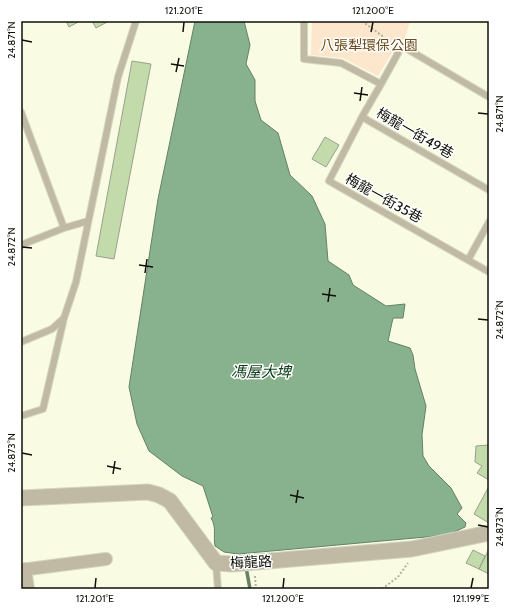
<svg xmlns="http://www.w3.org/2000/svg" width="510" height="610" font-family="Cabin,'Noto Sans TC',sans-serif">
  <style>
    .green { fill: #fde7cc }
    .water { fill: #88b28e; stroke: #648166 }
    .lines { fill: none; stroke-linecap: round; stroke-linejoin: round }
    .stream { stroke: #648166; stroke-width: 3.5 }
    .building { fill: #c3dbab; stroke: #97a18d }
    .service-casing { stroke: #d4d5c0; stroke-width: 8 }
    .minor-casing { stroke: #d4d5c0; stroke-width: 14 }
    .tertiary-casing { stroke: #d4d5c0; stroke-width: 17 }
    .path { stroke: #b1b29f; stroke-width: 2; stroke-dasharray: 2 2; stroke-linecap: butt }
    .service { stroke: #c0b9a4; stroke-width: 6 }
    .minor { stroke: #c0b9a4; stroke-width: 12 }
    .tertiary { stroke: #c0b9a4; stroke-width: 15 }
    .ticks { fill: none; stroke: #101009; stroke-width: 1.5 }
    .labels { text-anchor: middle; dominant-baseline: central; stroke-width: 3; stroke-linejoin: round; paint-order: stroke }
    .park-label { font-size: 14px; fill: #6e4c1b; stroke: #fff }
    .street-label { font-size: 14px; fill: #101009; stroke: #fff }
    .water-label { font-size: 15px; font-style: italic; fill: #0a3a17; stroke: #fff }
    .neatline { fill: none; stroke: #101009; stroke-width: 1.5 }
    .ticks-label { font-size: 10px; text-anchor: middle; fill: #101009 }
  </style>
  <rect width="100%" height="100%" fill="#f9fbe3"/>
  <path class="green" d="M 312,21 L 410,21 L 404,41 L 399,41 L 378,76 L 343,58 L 311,55 Z"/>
  <path class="water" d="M 195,21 L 244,21 L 250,45 L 246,64 L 255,80 L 255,101 L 261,120 L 278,133 L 290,175 L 312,196 L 325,224 L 328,261 L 349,275 L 353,285 L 386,306 L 405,304 L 403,318 L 393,318 L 388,341 L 410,348 L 413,355 L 415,369 L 426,406 L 422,435 L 423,456 L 429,466 L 451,488 L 462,508 L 457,514 L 466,523 L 465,527 L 448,535 L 238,554 L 224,552 L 215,546 C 213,535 217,528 211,518 L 213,517 L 203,486 L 182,476 L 149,451 L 137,424 L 129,387 L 158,199 Z"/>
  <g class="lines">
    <path class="stream" d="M 246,567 L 250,589"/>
  </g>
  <path class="building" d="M 66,21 L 80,21 L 69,27 Z
    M 92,21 L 109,21 L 96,28 Z
    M 132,61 L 151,64 L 114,259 L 96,256 Z
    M 325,137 L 339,145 L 326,167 L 312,159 Z
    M 489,445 L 489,480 L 477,473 L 482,466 L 475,462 L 476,446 Z
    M 488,488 L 489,489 L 489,523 L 474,514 Z
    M 489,549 L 489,574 L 479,569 Z
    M 473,550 L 485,556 L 479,569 L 466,563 Z"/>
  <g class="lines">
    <defs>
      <path id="service" d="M 304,21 L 304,59 L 341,63 L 381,84 L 362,117 L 489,190
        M 381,84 L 402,46 L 489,97
        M 21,112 L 64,228
        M 362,117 L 329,181 L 489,272
        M 21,245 L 64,228 L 88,221
        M 468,260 L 489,222
        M 21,342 L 52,329 L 64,318 L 76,282 L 118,77 L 136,21
        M 21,416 L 43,409 L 64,318
        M 216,563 L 218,589"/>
      <path id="minor" d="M 25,569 L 28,589
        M 21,570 L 106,559"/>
      <path id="tertiary" d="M 21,498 L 148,492 L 159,495 L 170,501 L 216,563 L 232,564 L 412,549 L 489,533"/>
    </defs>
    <use href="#service" class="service-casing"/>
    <use href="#minor" class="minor-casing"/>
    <use href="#tertiary" class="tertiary-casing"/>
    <path class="path" d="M 362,21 L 393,44
      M 255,576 L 256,589
      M 382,589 L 398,577 L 408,563"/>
    <use href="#service" class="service"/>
    <use href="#minor" class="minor"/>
    <use href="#tertiary" class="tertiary"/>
  </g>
  <path class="ticks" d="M 183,32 L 184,22M 371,32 L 373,22M 22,40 L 32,42M 171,64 L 184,66M 176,72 L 179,58M 354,93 L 368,95M 360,101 L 362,87M 478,113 L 488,114M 22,247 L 32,248M 139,265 L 153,267M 145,273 L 147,259M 322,294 L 336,296M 328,302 L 330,288M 478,319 L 488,320M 22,453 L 32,455M 107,466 L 121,469M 113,474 L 115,461M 290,495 L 304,498M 296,503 L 298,490M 478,525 L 488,527M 95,588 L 96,578M 283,588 L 284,578M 471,588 L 473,578"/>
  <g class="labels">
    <g class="park-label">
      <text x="369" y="45">八張犁環保公園</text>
    </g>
    <g class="street-label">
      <text transform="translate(415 133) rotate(30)">梅龍一街49巷</text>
      <text transform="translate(384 198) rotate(29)">梅龍一街35巷</text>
      <text transform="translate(251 562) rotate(-3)">梅龍路</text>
    </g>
    <g class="water-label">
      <text x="261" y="372">馮屋大埤</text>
    </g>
  </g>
  <rect width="510" height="610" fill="none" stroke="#ffffff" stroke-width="44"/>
  <rect x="22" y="22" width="466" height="566" class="neatline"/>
  <g class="ticks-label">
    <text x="184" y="14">121.201°E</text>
    <text x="373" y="14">121.200°E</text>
    <text transform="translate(11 40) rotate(-90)" y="4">24.871°N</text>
    <text transform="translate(499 114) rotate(-90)" y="4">24.871°N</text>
    <text transform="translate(11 247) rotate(-90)" y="4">24.872°N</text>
    <text transform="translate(499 320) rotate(-90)" y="4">24.872°N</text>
    <text transform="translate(11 453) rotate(-90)" y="4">24.873°N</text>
    <text transform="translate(499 527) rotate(-90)" y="4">24.873°N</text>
    <text x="95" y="602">121.201°E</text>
    <text x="283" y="602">121.200°E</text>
    <text x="471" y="602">121.199°E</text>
  </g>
</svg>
